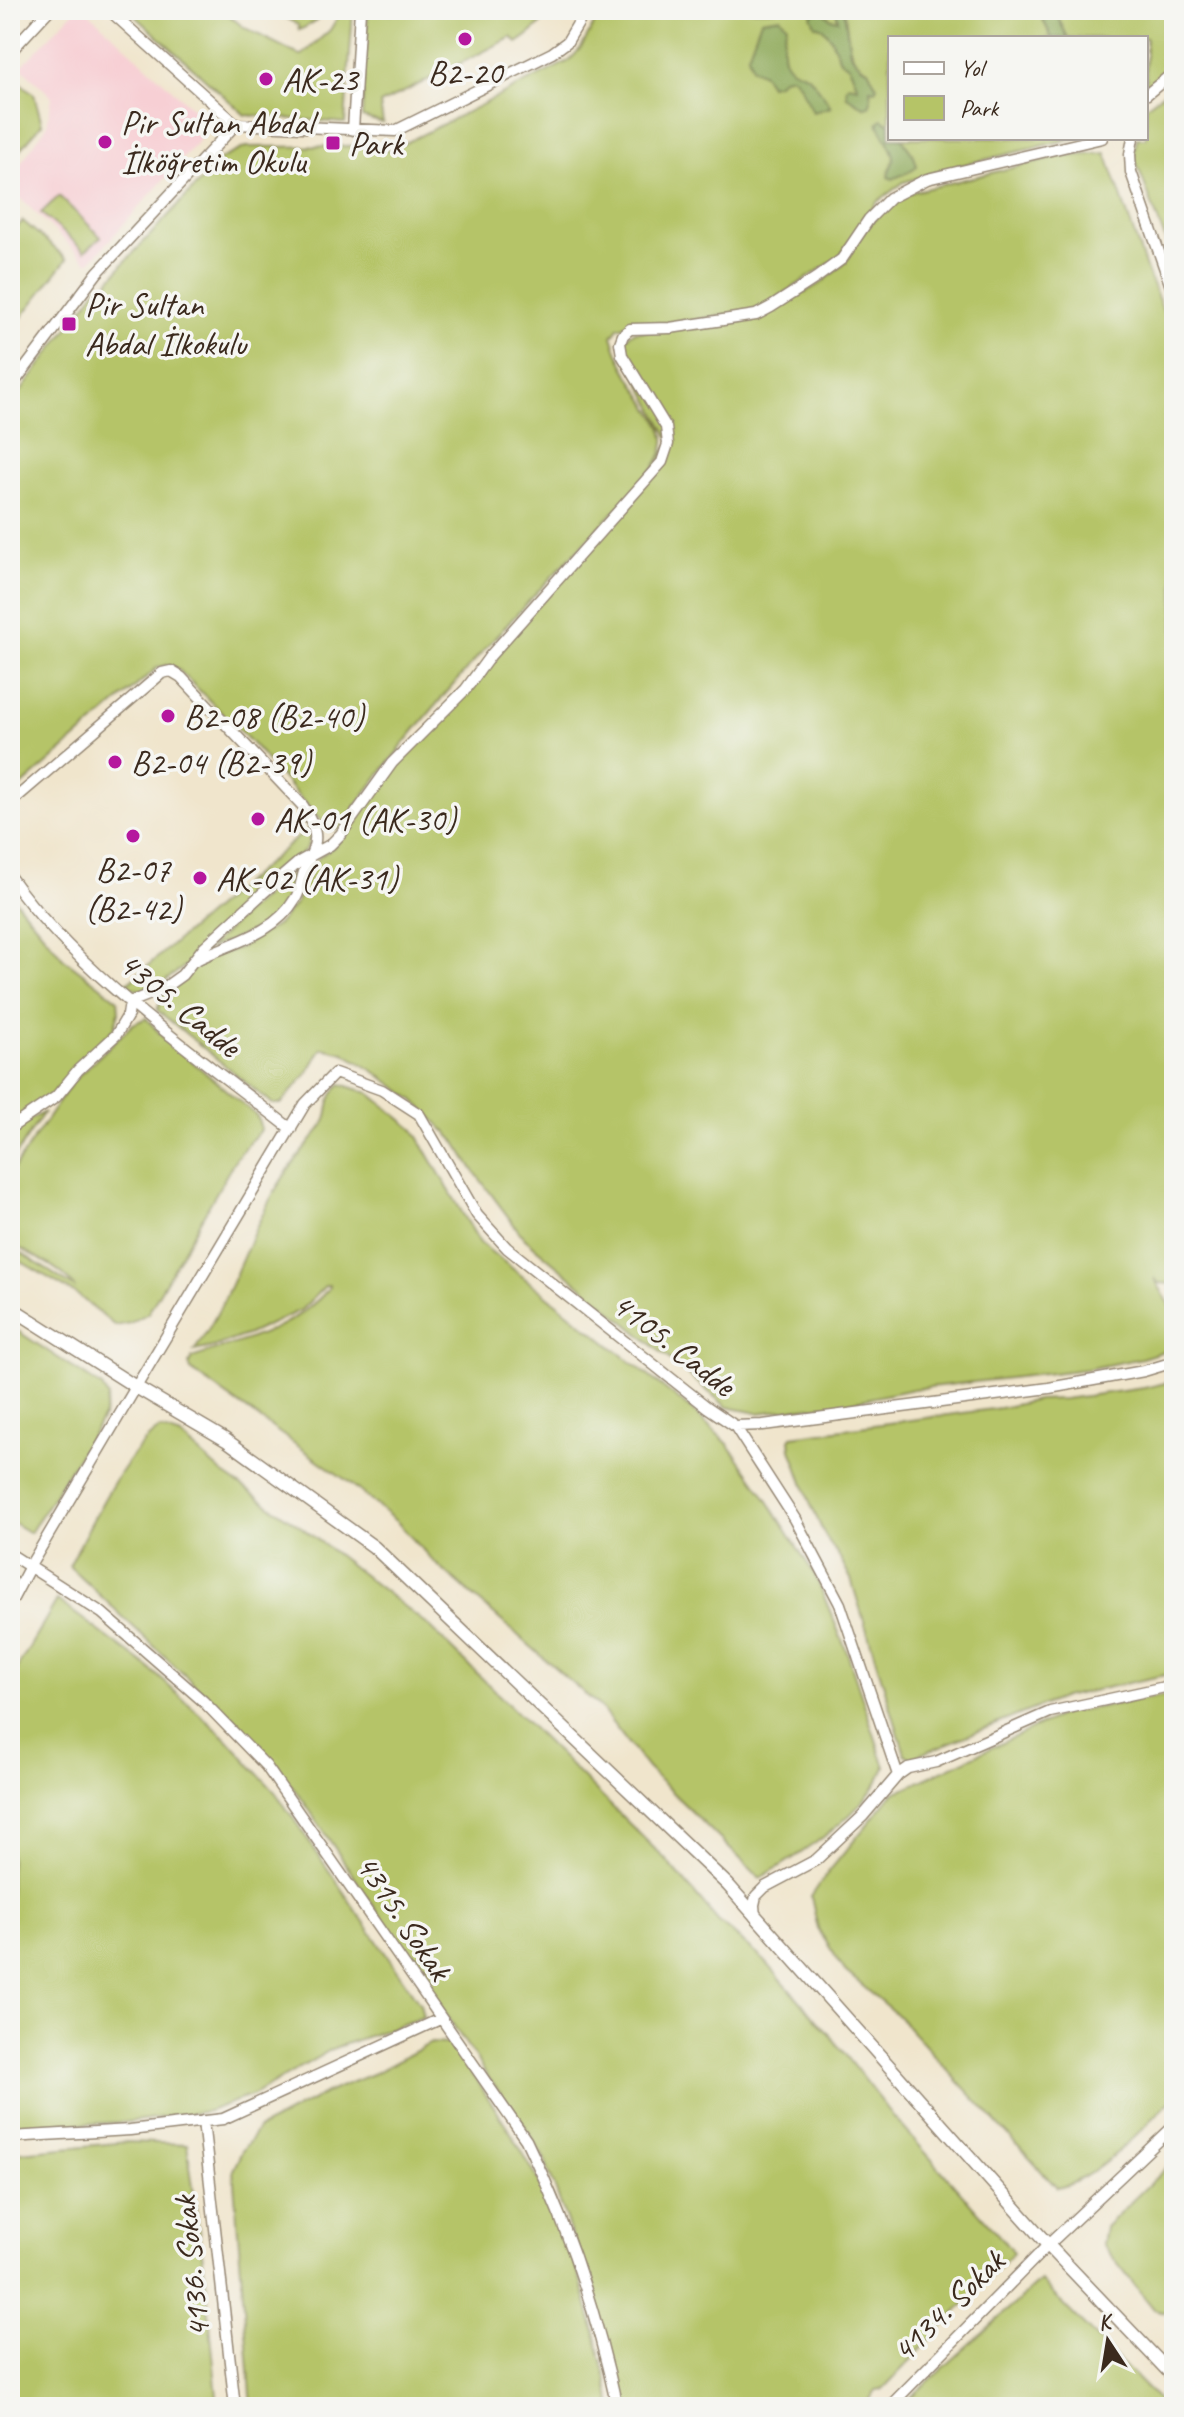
<svg xmlns="http://www.w3.org/2000/svg" width="1184" height="2417" font-family="Caveat,sans-serif">
  <style>
    .built { fill: #f7cfd4 }
    .green { fill: #b5c467; stroke: #787742; stroke-width: 2 }
    .forest { fill: #90aa5c; stroke: #666a3d; stroke-width: 2 }
    .lines { fill: none; stroke-linecap: round; stroke-linejoin: round }
    .minor-casing { stroke: #968875; stroke-width: 13 }
    .tertiary-casing { stroke: #968875; stroke-width: 15 }
    .minor { stroke: #fff; stroke-width: 10 }
    .tertiary { stroke: #fff; stroke-width: 12 }
    .poi-dot { fill: #b5179e; stroke: #f6f6f2; stroke-width: 3 }
    .labels { text-anchor: middle; dominant-baseline: central; stroke-width: 7; stroke-linejoin: round; paint-order: stroke }
    .poi-label { font-size: 34px; fill: #3b2a1e; stroke: #f6f6f2; text-anchor: start }
    .street-label { font-size: 34px; fill: #3b2a1e; stroke: #f6f6f2 }
  </style>
  <rect width="100%" height="100%" fill="#f6f6f2"/>
  <filter id="ink" filterUnits="userSpaceOnUse"><feTurbulence type="fractalNoise" baseFrequency=".0125" numOctaves="2"/><feDisplacementMap in="SourceGraphic" scale="16" xChannelSelector="R" yChannelSelector="G"/><feConvolveMatrix kernelMatrix="1 2 1 2 8 2 1 2 1" color-interpolation-filters="sRGB"/></filter>
  <filter id="wash" filterUnits="userSpaceOnUse"><feTurbulence type="fractalNoise" baseFrequency=".006" numOctaves="4" result="noise"/><feDisplacementMap in="SourceGraphic" scale="32" xChannelSelector="R" yChannelSelector="G"/><feGaussianBlur stdDeviation="1.8" result="paint"/><feColorMatrix in="noise" values="0 0 0 0 0 0 0 0 0 0 0 0 0 0 0 0 0 1.4 0 .05"/><feComposite in="paint" operator="in"/></filter>
  <g filter="url(#wash)">
    <rect width="100%" height="100%" fill="#f0e5cc"/>
    <path class="built" d="M 75,10 L 86,10 L 212,126 L 89,263 L 10,189 L 10,178 L 47,126 L 52,97 L 21,67 Z"/>
    <path class="green" d="M 129,10 L 223,10 L 243,27 L 301,56 L 330,30 L 342,10 L 353,10 L 345,123 L 245,115 Z
      M 274,10 L 323,10 C 320,20 309,26 299,30 L 298,25 Z
      M 426,10 L 550,10 C 542,25 531,34 517,43 L 512,37 L 380,104 L 383,123 L 362,117 L 368,14 L 425,12 Z
      M 602,10 L 836,10 L 838,21 L 831,19 L 823,28 L 831,38 L 840,60 L 849,65 L 854,74 L 858,88 L 847,96 L 864,107 C 869,94 874,82 868,69 C 844,59 849,31 844,10 L 1038,10 L 1052,38 L 890,38 L 890,138 L 1075,138 L 958,166 L 904,182 L 877,202 L 840,256 L 761,309 L 687,321 L 626,326 L 618,328 L 612,336 C 619,362 634,383 648,405 C 654,415 663,426 664,438 C 667,463 627,498 610,516 C 515,614 419,716 340,828 L 331,830 L 315,815 L 250,741 L 178,669 L 166,665 L 157,668 L 10,796 L 10,406 L 100,285 L 104,287 L 124,263 L 222,158 L 246,147 L 382,146 L 384,150 L 399,149 L 399,146 L 569,61 L 581,48 Z
      M 1054,10 L 1174,10 L 1174,67 L 1146,90 L 1146,38 L 1068,38 Z
      M 14,78 L 34,94 L 42,124 L 10,162 L 10,82 Z
      M 1174,85 L 1174,263 L 1134,156 L 1137,138 L 1146,138 L 1146,106 Z
      M 1106,153 L 1148,274 L 1174,337 L 1174,1284 L 1159,1283 L 1154,1278 L 1174,1312 L 1174,1348 L 1142,1358 L 1087,1369 L 913,1389 L 847,1403 L 757,1413 L 727,1407 L 524,1238 L 474,1171 L 455,1141 L 414,1100 L 375,1072 L 344,1053 L 322,1048 L 306,1075 L 281,1104 L 272,1104 L 157,1010 L 164,993 L 207,958 L 239,948 L 277,925 L 296,903 L 318,858 L 336,845 L 381,782 L 413,745 L 476,684 L 519,623 L 637,495 L 671,442 L 626,355 L 622,345 L 628,336 L 634,332 L 754,320 L 820,284 L 844,264 L 866,228 L 892,202 L 904,194 L 1057,157 Z
      M 59,196 L 101,237 L 85,251 L 41,213 Z
      M 10,221 L 17,227 L 23,221 L 67,259 L 10,332 Z
      M 310,827 C 310,846 309,848 294,860 L 185,966 L 157,987 L 141,991 L 125,985 Z
      M 295,872 C 312,914 236,938 208,949 L 246,912 Z
      M 10,894 L 63,958 L 118,1000 L 119,1012 L 114,1029 L 83,1058 L 49,1098 L 10,1125 Z
      M 146,1018 L 164,1038 L 257,1116 L 261,1129 L 236,1158 L 148,1313 L 130,1323 L 115,1326 L 79,1296 L 10,1255 L 10,1246 L 74,1287 C 64,1268 28,1255 10,1242 L 10,1174 L 73,1081 L 133,1024 Z
      M 341,1084 L 369,1093 L 414,1130 L 480,1243 L 692,1410 L 728,1444 L 761,1490 L 815,1575 L 847,1652 L 885,1767 C 868,1812 801,1855 760,1878 L 647,1768 L 600,1707 L 434,1562 L 398,1523 L 350,1483 L 191,1370 L 189,1364 L 192,1358 C 241,1341 294,1330 329,1288 L 329,1285 L 325,1286 L 301,1310 L 249,1334 L 213,1347 L 194,1351 C 230,1302 245,1242 276,1189 C 289,1166 308,1146 324,1124 C 332,1108 325,1098 341,1084 Z
      M 44,1112 L 10,1164 L 10,1131 Z
      M 10,1326 L 102,1387 L 108,1397 L 104,1415 L 30,1533 L 10,1521 Z
      M 1174,1381 L 1174,1673 L 1064,1697 L 911,1758 L 905,1754 L 851,1579 L 840,1558 L 824,1534 L 811,1505 L 791,1449 L 790,1440 L 792,1436 L 1000,1408 L 1037,1400 L 1064,1399 L 1144,1388 Z
      M 160,1429 L 181,1436 L 222,1473 L 300,1526 L 429,1626 L 668,1862 L 718,1921 L 765,1961 L 830,2035 L 894,2117 L 1010,2248 L 1013,2253 L 882,2390 L 876,2391 L 864,2407 L 623,2407 L 619,2383 L 603,2325 L 545,2160 L 521,2119 L 490,2080 L 302,1799 L 264,1751 L 233,1717 L 193,1683 L 69,1566 C 89,1528 124,1451 160,1429 Z
      M 57,1600 L 148,1667 L 227,1739 L 276,1793 L 420,2004 L 423,2017 L 334,2048 L 253,2095 L 208,2111 L 127,2122 L 10,2127 L 10,1680 Z
      M 1174,1694 L 1174,2098 C 1144,2126 1096,2181 1057,2188 L 896,2014 L 845,1971 L 818,1929 L 811,1897 L 826,1875 L 892,1794 L 1066,1713 Z
      M 431,2043 L 450,2044 C 491,2100 531,2159 559,2223 C 577,2264 590,2309 600,2353 C 604,2371 610,2389 612,2407 L 252,2407 L 233,2170 L 242,2151 L 258,2129 L 330,2091 L 377,2072 Z
      M 127,2142 L 187,2144 L 206,2282 L 218,2407 L 10,2407 L 10,2153 Z
      M 1174,2160 L 1174,2314 L 1154,2309 L 1102,2244 L 1105,2227 Z
      M 1040,2281 L 1165,2407 L 900,2407 Z"/>
    <path class="forest" d="M 822,10 L 831,19 L 838,20 L 836,10 L 844,10 L 850,53 L 861,66 L 868,69 L 877,87 L 875,90 L 870,89 L 871,101 L 869,106 L 864,107 L 847,96 L 846,87 L 849,85 L 858,87 L 849,66 L 840,60 L 831,38 L 823,28 L 815,25 L 811,15 Z
      M 1038,10 L 1054,10 L 1068,38 L 1052,38 Z
      M 780,17 L 787,25 C 783,38 779,59 791,68 C 796,72 803,72 808,76 C 813,80 828,101 831,107 L 813,112 L 799,84 L 792,76 L 783,78 L 778,83 L 770,85 L 763,74 L 752,68 L 748,55 L 761,20 Z
      M 882,119 L 890,124 L 890,138 L 901,138 L 914,156 L 917,166 L 913,170 L 893,179 L 888,177 C 889,169 893,165 894,158 C 895,151 881,132 878,123 Z"/>
  </g>
  <g filter="url(#ink)">
    <g class="lines">
      <defs>
        <path id="minor" d="M 109,10 L 236,124 L 395,131 L 552,53 L 567,42 L 586,10
          M 10,52 L 49,10
          M 1146,95 L 1174,72
          M 353,130 L 360,10
          M 1133,138 L 1130,154 L 1131,172 L 1174,295
          M 10,388 L 97,273 L 236,124
          M 10,803 L 162,673 L 171,671 L 181,677 L 303,806 C 320,835 318,840 305,869 C 301,879 301,891 295,899 C 274,935 230,943 196,960
          M 10,877 C 80,976 196,1054 291,1129
          M 10,1128 L 56,1097 L 78,1070 L 116,1035 L 128,1015 L 130,1002 L 161,990 L 182,975 L 204,947 L 263,893 L 299,862 L 330,845 L 341,834 L 392,763 L 466,689 L 490,656 L 662,462 L 668,444 L 666,427 L 622,355 L 620,343 L 623,335 L 630,329 L 670,328 L 756,315 L 771,307 L 816,278 L 842,259 L 869,219 L 890,198 L 927,179 L 1102,138
          M 735,1426 L 795,1519 L 840,1604 L 898,1775
          M 10,1554 L 102,1613 L 203,1701 L 266,1766 L 526,2140 C 568,2225 597,2314 617,2407
          M 10,1604 L 30,1566 L 136,1387 L 305,1104 L 335,1073 L 382,1090 L 419,1114 L 477,1215 L 507,1248 L 707,1407 L 735,1426 L 763,1425 L 1049,1388 L 1144,1371 L 1174,1362
          M 755,1917 L 754,1905 L 756,1896 L 765,1887 L 816,1860 L 863,1816 L 898,1775 L 908,1768 L 936,1762 L 1050,1712 L 1174,1685
          M 203,2121 L 235,2407
          M 10,2137 L 130,2130 L 223,2119 L 440,2019
          M 889,2407 L 1048,2245 L 1174,2126"/>
        <path id="tertiary" d="M 10,1307 L 136,1387 L 226,1440 L 374,1547 L 728,1885 L 1048,2245 L 1174,2377"/>
      </defs>
      <use href="#minor" class="minor-casing"/>
      <use href="#tertiary" class="tertiary-casing"/>
      <use href="#minor" class="minor"/>
      <use href="#tertiary" class="tertiary"/>
    </g>
  </g>
  <g class="poi-dot">
    <circle cx="465" cy="39" r="8"/>
    <circle cx="266" cy="79" r="8"/>
    <circle cx="105" cy="142" r="8"/>
    <rect x="325" y="135" width="16" height="16" rx="4"/>
    <rect x="61" y="316" width="16" height="16" rx="4"/>
    <circle cx="168" cy="716" r="8"/>
    <circle cx="115" cy="762" r="8"/>
    <circle cx="258" cy="819" r="8"/>
    <circle cx="133" cy="836" r="8"/>
    <circle cx="200" cy="878" r="8"/>
  </g>
  <g class="labels">
    <g class="poi-label">
      <text x="465" y="72" text-anchor="middle">B2-20</text>
      <text x="282" y="79">AK-23</text>
      <text x="121" y="122">Pir Sultan Abdal<tspan x="121" dy="39">İlköğretim Okulu</tspan></text>
      <text x="349" y="143">Park</text>
      <text x="85" y="304">Pir Sultan<tspan x="85" dy="39">Abdal İlkokulu</tspan></text>
      <text x="184" y="716">B2-08 (B2-40)</text>
      <text x="131" y="762">B2-04 (B2-39)</text>
      <text x="274" y="819">AK-01 (AK-30)</text>
      <text x="133" y="869" text-anchor="middle">B2-07<tspan x="133" dy="39">(B2-42)</tspan></text>
      <text x="216" y="878">AK-02 (AK-31)</text>
    </g>
    <g class="street-label">
      <text transform="translate(180 1004) rotate(39)">4305. Cadde</text>
      <text transform="translate(674 1344) rotate(38)">4105. Cadde</text>
      <text transform="translate(404 1917) rotate(56)">4315. Sokak</text>
      <text transform="translate(191 2267) rotate(-96)">4136. Sokak</text>
      <text transform="translate(948 2306) rotate(-45)">4134. Sokak</text>
    </g>
  </g>
  <rect width="1184" height="2417" fill="none" stroke="#f6f6f2" stroke-width="40"/>
  <rect x="888" y="36" width="260" height="104" fill="#f6f6f2" stroke="#aba49d" stroke-width="2"/>
  <rect x="904" y="62" width="40" height="12" fill="#ffffff" stroke="#aba49d" stroke-width="2"/>
  <text x="960" y="76" font-size="24" fill="#3b2a1e">Yol</text>
  <rect x="904" y="96" width="40" height="24" fill="#b5c467" stroke="#aba49d" stroke-width="2"/>
  <text x="960" y="116" font-size="24" fill="#3b2a1e">Park</text>
  <g transform="translate(1108 2341) rotate(348)" stroke="#f6f6f2" stroke-width="6" paint-order="stroke">
  <path d="M0-6L14 30L0 20L-14 30Z" fill="#3b2a1e"/>
  <text y="-12" font-size="22" font-weight="bold" text-anchor="middle" fill="#3b2a1e">K</text>
  </g>
</svg>
